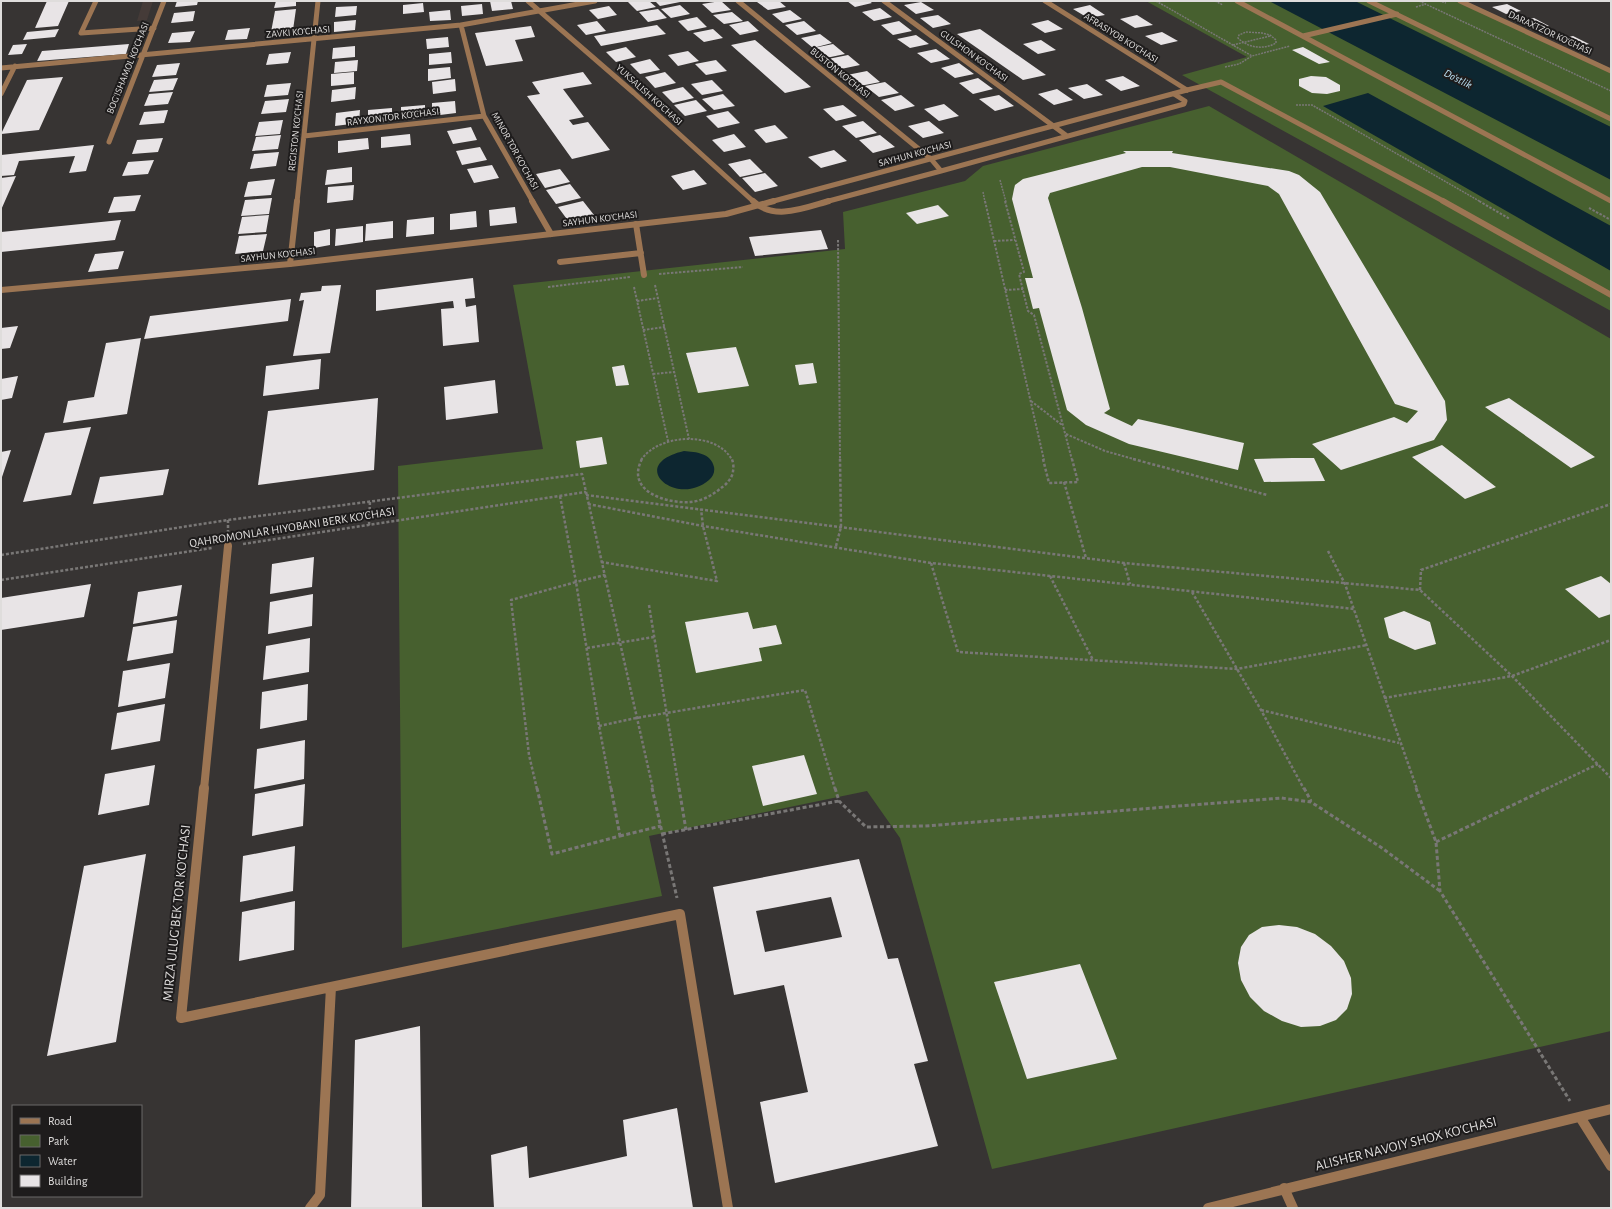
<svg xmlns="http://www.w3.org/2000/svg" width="1612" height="1209" font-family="'Alegreya Sans',sans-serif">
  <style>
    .built { fill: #453b38 }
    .green { fill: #47602f }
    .water { fill: #0d2630 }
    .building { fill: #e8e4e6; fill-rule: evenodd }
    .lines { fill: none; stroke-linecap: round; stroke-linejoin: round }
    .path-far3 { stroke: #797776; stroke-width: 1.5; stroke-dasharray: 2 1; stroke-linecap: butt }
    .path-far2 { stroke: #797776; stroke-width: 2; stroke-dasharray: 2.5 1.5; stroke-linecap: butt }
    .path-far1 { stroke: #797776; stroke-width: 2.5; stroke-dasharray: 3 2; stroke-linecap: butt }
    .path { stroke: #797776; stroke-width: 3; stroke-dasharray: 4 2.5; stroke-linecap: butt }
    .service { stroke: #9c7553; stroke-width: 6 }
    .pedestrian-far1 { stroke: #9c7553; stroke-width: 5 }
    .pedestrian { stroke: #9c7553; stroke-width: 6 }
    .minor-far3 { stroke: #9c7553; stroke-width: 5 }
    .minor-far2 { stroke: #9c7553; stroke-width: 6 }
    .minor-far1 { stroke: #9c7553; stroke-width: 8 }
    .minor { stroke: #9c7553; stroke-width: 10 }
    .tertiary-far1 { stroke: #9c7553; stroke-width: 5 }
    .tertiary { stroke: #9c7553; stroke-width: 6 }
    .labels { text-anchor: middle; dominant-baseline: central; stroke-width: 4; stroke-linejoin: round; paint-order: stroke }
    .far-street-label { font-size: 10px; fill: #dfdddc; stroke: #1e1c1c }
    .far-water-label { font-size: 11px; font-style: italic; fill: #c1e8fb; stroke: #1e1c1c }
    .street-label { font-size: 12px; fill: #dfdddc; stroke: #1e1c1c }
    .near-street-label { font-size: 14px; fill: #dfdddc; stroke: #1e1c1c }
  </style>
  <rect width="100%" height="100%" fill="#373433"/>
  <path class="built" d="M 143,1 L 153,1 L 147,20 L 137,21 Z"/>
  <path class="green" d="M 1146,1 L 1457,1 L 1611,72 L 1611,311 L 1182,75 L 1247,57 Z
    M 1209,106 L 1611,339 L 1611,1031 L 992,1169 L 900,838 L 867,791 L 649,836 L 662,896 L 402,948 L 398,466 L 543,449 L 513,285 L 845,249 L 843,212 L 965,181 L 983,166 Z"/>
  <path class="water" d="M 1269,1 L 1355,1 L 1611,127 L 1611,180 Z
    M 1368,93 L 1611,226 L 1611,271 L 1323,106 Z
    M 684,451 C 696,452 711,453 714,467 C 715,472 713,477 709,480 C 677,508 625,465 684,451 Z"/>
  <path class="building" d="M 47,1 L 69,1 L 58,26 L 35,28 Z
    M 177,1 L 198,1 L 197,5 L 175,7 Z
    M 276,1 L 296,1 L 296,6 L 274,8 Z
    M 490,1 L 511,1 L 513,9 L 492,11 Z
    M 634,1 L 649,1 L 656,7 L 637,11 L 628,2 Z
    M 655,1 L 680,1 L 680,2 L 660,6 Z
    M 721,1 L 731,10 L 712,13 L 702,4 Z
    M 779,1 L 786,7 L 768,10 L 757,2 Z
    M 847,1 L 869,1 L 872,3 L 855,7 Z
    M 921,2 L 934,10 L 916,14 L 904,5 Z
    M 423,3 L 424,12 L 403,14 L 403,5 Z
    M 482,4 L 483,14 L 462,16 L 461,6 Z
    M 1507,4 L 1521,11 L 1506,14 L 1492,7 Z
    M 680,5 L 690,14 L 671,18 L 661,9 Z
    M 1090,5 L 1105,15 L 1088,18 L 1073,9 Z
    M 357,6 L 356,15 L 335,17 L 336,7 Z
    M 609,6 L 617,15 L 598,19 L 589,10 Z
    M 880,8 L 892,17 L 874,21 L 862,12 Z
    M 296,9 L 293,30 L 271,32 L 275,11 Z
    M 658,9 L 667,18 L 648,22 L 639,12 Z
    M 450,10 L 451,20 L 430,21 L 429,12 Z
    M 790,10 L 802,19 L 783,23 L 772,14 Z
    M 195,11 L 193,21 L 171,23 L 174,13 Z
    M 732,12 L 743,21 L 724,24 L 713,15 Z
    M 938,15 L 951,24 L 933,28 L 920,18 Z
    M 1137,15 L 1153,25 L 1135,28 L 1120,19 Z
    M 697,17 L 707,27 L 688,31 L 678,21 Z
    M 1534,18 L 1549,26 L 1534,29 L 1519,21 Z
    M 356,20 L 355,30 L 334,32 L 334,22 Z
    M 1048,20 L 1063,29 L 1045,33 L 1031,24 Z
    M 597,21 L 606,31 L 586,35 L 577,25 Z
    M 748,21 L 759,31 L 740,35 L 729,25 Z
    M 804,21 L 816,31 L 797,35 L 785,25 Z
    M 899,21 L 912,31 L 893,35 L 881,25 Z
    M 657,25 L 666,34 L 601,46 L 594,36 Z
    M 531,26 L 535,37 L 515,40 L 523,61 L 486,66 L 475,33 Z
    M 250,28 L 247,39 L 225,40 L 228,30 Z
    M 59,29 L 55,37 L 23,40 L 27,32 Z
    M 713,29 L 723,38 L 704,42 L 693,33 Z
    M 980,29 L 1046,75 L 1023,80 L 957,34 Z
    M 195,31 L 190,42 L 168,43 L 172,33 Z
    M 1162,32 L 1178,41 L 1161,45 L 1145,36 Z
    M 820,34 L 832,43 L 813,48 L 801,38 Z
    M 916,35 L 929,44 L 910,48 L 897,39 Z
    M 1573,36 L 1589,44 L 1573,47 L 1557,39 Z
    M 448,37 L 449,47 L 427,49 L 426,39 Z
    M 755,40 L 811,87 L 785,93 L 731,45 Z
    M 1041,40 L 1056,50 L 1038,54 L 1023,44 Z
    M 27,44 L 22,54 L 8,55 L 13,45 Z
    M 129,44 L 126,54 L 37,61 L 42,51 Z
    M 833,44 L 845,54 L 826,58 L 814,48 Z
    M 355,46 L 355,57 L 332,59 L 333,48 Z
    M 626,47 L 636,57 L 616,62 L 606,52 Z
    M 1303,47 L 1330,62 L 1319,64 L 1292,50 Z
    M 936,49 L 950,59 L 931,63 L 917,53 Z
    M 688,51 L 699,61 L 678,66 L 668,55 Z
    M 291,52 L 288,63 L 266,65 L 269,54 Z
    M 451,52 L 452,63 L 429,65 L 429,54 Z
    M 848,55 L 860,65 L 841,69 L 828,59 Z
    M 650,59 L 660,70 L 640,74 L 630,64 Z
    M 358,60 L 357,71 L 334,73 L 335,62 Z
    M 716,60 L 727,71 L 706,75 L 695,64 Z
    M 180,63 L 176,75 L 152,77 L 157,65 Z
    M 959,63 L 974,74 L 955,78 L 941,68 Z
    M 450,67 L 451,78 L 428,81 L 428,69 Z
    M 867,71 L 880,82 L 860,86 L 847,75 Z
    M 354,72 L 354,84 L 331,86 L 331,74 Z
    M 583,72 L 592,84 L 563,89 L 584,117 L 569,120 L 573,125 L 588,122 L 610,150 L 572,159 L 527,96 L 540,94 L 532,82 Z
    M 665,72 L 676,83 L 655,88 L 645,77 Z
    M 1123,76 L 1140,86 L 1121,91 L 1105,80 Z
    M 1311,76 L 1326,77 L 1340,85 L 1340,91 L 1327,94 L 1312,93 L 1299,86 L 1299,79 Z
    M 63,77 L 39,130 L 1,134 L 27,80 Z
    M 178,78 L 173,90 L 149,92 L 154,80 Z
    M 978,78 L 993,89 L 973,94 L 959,83 Z
    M 455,79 L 456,91 L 433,94 L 432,82 Z
    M 712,80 L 723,91 L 702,95 L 691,84 Z
    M 885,82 L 899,93 L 879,97 L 865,86 Z
    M 291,83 L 288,95 L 264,97 L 267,85 Z
    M 1087,84 L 1103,95 L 1084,99 L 1068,88 Z
    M 356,87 L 355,99 L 331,102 L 332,90 Z
    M 683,87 L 694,98 L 673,103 L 662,92 Z
    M 1057,89 L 1073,100 L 1054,105 L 1038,94 Z
    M 173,92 L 168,104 L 144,106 L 149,94 Z
    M 723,94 L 735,106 L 714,110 L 702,99 Z
    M 901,95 L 915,106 L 895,111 L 881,100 Z
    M 999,95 L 1014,106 L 995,111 L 979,99 Z
    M 289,99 L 286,112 L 261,114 L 265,101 Z
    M 696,100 L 707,111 L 685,116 L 674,105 Z
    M 455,101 L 456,113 L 432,116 L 432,103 Z
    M 944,104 L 959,116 L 939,121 L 924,109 Z
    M 425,105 L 425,117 L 401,120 L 401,107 Z
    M 843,105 L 857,116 L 836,121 L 823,109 Z
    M 392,108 L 392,121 L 368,123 L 368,110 Z
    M 168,110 L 164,123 L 139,125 L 144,112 Z
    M 360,110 L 359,123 L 335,126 L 336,113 Z
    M 728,111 L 740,123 L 718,128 L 706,116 Z
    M 283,120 L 280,134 L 255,136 L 259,122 Z
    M 863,121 L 877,133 L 856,138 L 842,126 Z
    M 929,121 L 944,133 L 923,138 L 908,126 Z
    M 775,125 L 788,138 L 766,143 L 754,130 Z
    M 471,127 L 477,140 L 453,144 L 447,131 Z
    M 410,134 L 411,145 L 381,148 L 381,137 Z
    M 734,134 L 746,147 L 724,152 L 712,140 Z
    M 281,135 L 278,149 L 252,151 L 256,137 Z
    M 880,135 L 895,147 L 873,153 L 859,140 Z
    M 163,138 L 158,152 L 132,154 L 137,140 Z
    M 368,138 L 369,149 L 338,153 L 338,141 Z
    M 94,145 L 86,171 L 69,173 L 75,156 L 19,161 L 14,175 L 1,176 L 1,155 Z
    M 480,147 L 487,160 L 462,165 L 456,151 Z
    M 834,150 L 847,161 L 821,168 L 808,157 Z
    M 1123,151 L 1173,151 L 1172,153 L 1289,171 L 1299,175 L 1320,192 L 1445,401 L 1447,420 L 1434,440 L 1341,470 L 1312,444 L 1394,417 L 1407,423 L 1418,411 L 1395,404 L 1279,194 L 1268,186 L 1170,167 L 1142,167 L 1050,193 L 1048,198 L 1082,308 L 1110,409 L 1104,413 L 1132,426 L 1138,419 L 1244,443 L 1238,470 L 1129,444 L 1086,425 L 1067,410 L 1039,308 L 1033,309 L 1025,278 L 1033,278 L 1012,199 L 1014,189 L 1015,185 L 1023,179 L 1126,153 Z
    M 279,152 L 276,166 L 250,169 L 254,154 Z
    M 750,159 L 763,172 L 740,177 L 728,164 Z
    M 154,160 L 148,174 L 122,176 L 128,162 Z
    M 492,165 L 499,178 L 474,183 L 467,169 Z
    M 352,167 L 352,182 L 325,185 L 327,170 Z
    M 560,169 L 570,182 L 545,188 L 536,174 Z
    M 694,170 L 707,184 L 683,190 L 671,176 Z
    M 765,173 L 778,186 L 755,192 L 742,178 Z
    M 16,176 L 1,210 L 1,178 Z
    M 275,179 L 271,195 L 244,197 L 248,182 Z
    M 570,184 L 581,198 L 556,204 L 546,190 Z
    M 354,185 L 353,200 L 327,203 L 328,187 Z
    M 141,195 L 135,211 L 108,213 L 114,197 Z
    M 272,198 L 269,214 L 241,216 L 245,200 Z
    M 583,201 L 594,215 L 569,222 L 558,207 Z
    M 938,205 L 949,216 L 917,224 L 906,213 Z
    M 515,207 L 517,223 L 490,226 L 489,210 Z
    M 476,211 L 477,227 L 450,230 L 450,214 Z
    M 269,215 L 266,232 L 238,234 L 242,217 Z
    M 434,217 L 434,234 L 406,237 L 407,220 Z
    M 121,220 L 115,240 L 1,252 L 1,232 Z
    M 393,221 L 393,238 L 365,241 L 366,224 Z
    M 363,226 L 363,242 L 335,246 L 336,229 Z
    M 330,229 L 330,245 L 314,248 L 314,232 Z
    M 821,230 L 828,249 L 755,256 L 749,237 Z
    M 267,234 L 263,251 L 235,254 L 239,236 Z
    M 124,251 L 118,269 L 88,272 L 95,254 Z
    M 473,278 L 475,298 L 465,299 L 466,307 L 476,305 L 479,342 L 443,346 L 441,309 L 454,308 L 453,301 L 376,311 L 376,290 Z
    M 341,285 L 330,353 L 293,356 L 304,300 L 299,301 L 301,293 L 321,291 L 322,286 Z
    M 291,299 L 288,321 L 144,339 L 150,316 Z
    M 18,326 L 10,348 L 1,349 L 1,328 Z
    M 141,338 L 127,414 L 63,423 L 68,401 L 94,397 L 106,343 Z
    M 736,347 L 749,386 L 698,393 L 686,353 Z
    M 321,359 L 319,389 L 263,396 L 266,366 Z
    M 813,363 L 817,383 L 799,385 L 795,365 Z
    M 624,365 L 629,385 L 616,386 L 612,367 Z
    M 18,376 L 12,398 L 1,400 L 1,379 Z
    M 495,380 L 498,413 L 446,420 L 444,387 Z
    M 378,398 L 374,470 L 258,485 L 268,411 Z
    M 1509,398 L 1595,457 L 1571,468 L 1485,407 Z
    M 91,427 L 71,495 L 23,502 L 45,433 Z
    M 602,437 L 607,464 L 580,468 L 576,441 Z
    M 1442,445 L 1496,487 L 1465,499 L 1412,457 Z
    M 11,450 L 1,480 L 1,452 Z
    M 1293,458 L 1314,458 L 1325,481 L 1264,482 L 1254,459 Z
    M 169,469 L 163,495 L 93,504 L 100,477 Z
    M 314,557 L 312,587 L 270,594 L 272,564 Z
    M 1601,576 L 1611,584 L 1611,614 L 1599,618 L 1565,589 Z
    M 91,584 L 84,617 L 1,630 L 1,598 Z
    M 182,585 L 177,616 L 133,624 L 138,592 Z
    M 313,594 L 312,626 L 268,634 L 270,602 Z
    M 1404,611 L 1430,622 L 1436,644 L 1415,650 L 1389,638 L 1384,618 Z
    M 748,612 L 753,629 L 776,625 L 782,644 L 759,648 L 762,661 L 696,673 L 685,622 Z
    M 177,620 L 173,653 L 127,661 L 133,627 Z
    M 310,638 L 309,672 L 263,680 L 266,646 Z
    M 170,663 L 165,698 L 118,707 L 123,671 Z
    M 308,684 L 307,720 L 260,729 L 262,692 Z
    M 165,704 L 160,741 L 111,750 L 117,713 Z
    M 305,740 L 304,779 L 254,789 L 257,749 Z
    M 804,755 L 817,794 L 763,806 L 752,766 Z
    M 155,765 L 149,805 L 98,815 L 105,774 Z
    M 305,784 L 303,826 L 252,836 L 255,794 Z
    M 295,846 L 293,891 L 240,902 L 243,856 Z
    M 146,854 L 116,1042 L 47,1056 L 84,866 Z
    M 859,859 L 888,959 L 898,958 L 928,1061 L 914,1064 L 938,1146 L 775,1183 L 760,1102 L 808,1092 L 784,985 L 734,995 L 713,887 ZM 831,897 L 842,937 L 765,952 L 756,911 Z
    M 295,901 L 294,950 L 239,961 L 242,912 Z
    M 1279,925 L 1297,927 L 1315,934 L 1331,946 L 1344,961 L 1351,978 L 1352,994 L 1347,1009 L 1336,1020 L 1320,1026 L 1301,1027 L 1282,1021 L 1264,1011 L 1250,997 L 1241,980 L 1238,963 L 1241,947 L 1249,935 L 1262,927 Z
    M 1080,964 L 1117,1059 L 1027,1079 L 994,982 Z
    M 420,1026 L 422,1208 L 351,1208 L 355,1040 Z
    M 677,1108 L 693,1208 L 494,1208 L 491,1155 L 527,1146 L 529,1178 L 627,1156 L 623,1120 Z"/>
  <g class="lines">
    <path class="path-far3" d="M 1156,1 L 1252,56
      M 1215,1 L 1223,5
      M 1419,1 L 1611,91
      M 1439,1 L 1446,3
      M 1416,7 L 1426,4
      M 1246,32 L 1262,33 L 1270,35 L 1276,40 L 1276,43 C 1264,50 1248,48 1238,38 L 1239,35 Z
      M 1233,45 L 1270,36
      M 1225,67 L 1239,64 L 1252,56 L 1290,46
      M 1296,105 L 1312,105 L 1481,202
      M 1000,180 L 1006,202
      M 983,192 L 985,202"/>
    <path class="path-far2" d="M 985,201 L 1044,460
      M 1005,201 L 1024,272 L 1019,274 L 1028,311 L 1034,315 L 1072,460
      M 1479,201 L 1510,219
      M 1589,208 L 1611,220
      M 838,240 L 840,460
      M 994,241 L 1015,240
      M 659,274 L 743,267
      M 655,285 L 689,439
      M 548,287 L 630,277
      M 634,287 L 668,441
      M 1005,290 L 1023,289
      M 637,301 L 658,298
      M 643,330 L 665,327
      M 653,374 L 674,372
      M 1031,401 L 1062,425
      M 1066,434 L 1105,451 L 1137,460
      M 641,460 C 659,433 717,431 732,460"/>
    <path class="path-far1" d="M 642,459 C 625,491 666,504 691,502 C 702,501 713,495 721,488 C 726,485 733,477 733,471 C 734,467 733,462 732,459
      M 1043,459 L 1049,483 L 1078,482 L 1072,459
      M 1133,459 L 1267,495
      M 1064,482 L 1086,558
      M 586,495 L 1124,563 L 1420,590 L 1512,676 L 1611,778
      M 560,496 L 576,582 L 605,575
      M 588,504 L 703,526 L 931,563 L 1354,609
      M 228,520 L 228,532
      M 369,525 L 370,501
      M 243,544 L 586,492
      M 836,546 L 841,527 L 840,459
      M 1328,551 L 1345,584 L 1417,789
      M 1,555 L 228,520 L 582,474 L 653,789
      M 601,562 L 717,581 L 703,526 L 701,509
      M 931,563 L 958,652 L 1237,669 L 1367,645
      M 1124,563 L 1130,584
      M 1050,576 L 1093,660
      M 1,580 L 212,548
      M 1420,590 L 1421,570 L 1611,504
      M 1192,592 L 1261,710 L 1304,789
      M 649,605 L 679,789
      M 587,648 L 654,637
      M 1384,698 L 1512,676 L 1611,640
      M 1261,710 L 1399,743
      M 599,726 L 636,718 L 805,690 L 835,789
      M 537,789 L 529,755 L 511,600 L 576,582 L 599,726 L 611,789
      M 1546,789 L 1598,764"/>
    <path class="path" d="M 537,788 L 552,854 L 620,836
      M 611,788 L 620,836
      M 652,788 L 677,898
      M 679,788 L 686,830
      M 835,788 L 839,801 L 866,827 L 925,826 L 1281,798 L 1311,802 L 1382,848 L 1440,891
      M 1304,788 L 1311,801
      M 1416,788 L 1436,842 L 1440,891 L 1570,1101
      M 662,834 L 839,801
      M 620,836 L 661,826
      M 1436,842 L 1548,788"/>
    <path class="service" d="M 636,224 L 644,275
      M 560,262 L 641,253"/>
    <path class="pedestrian-far1" d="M 1237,1 L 1611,201
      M 1369,1 L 1611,119
      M 1303,36 L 1397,14
      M 1187,90 L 1221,82 L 1445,202"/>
    <path class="pedestrian" d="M 1443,201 L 1611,295"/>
    <path class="minor-far3" d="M 96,1 L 81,33 L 154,28
      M 528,1 L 634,93 L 754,202
      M 738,1 L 931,159 L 941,171 L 825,202
      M 884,1 L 1067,136
      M 1045,1 L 1187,90
      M 1460,1 L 1611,71
      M 461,25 L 484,116 L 533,202
      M 1,68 L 461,25 L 595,1
      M 1,94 L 15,66
      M 304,136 L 484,116
      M 109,142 L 164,1
      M 941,171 L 1184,104 L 1185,101 L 1174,94
      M 297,202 L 318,1"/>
    <path class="minor-far2" d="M 532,201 L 551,234
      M 753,201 C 774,221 804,208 829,201
      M 290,264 L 297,201"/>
    <path class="minor-far1" d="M 204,789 L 228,546"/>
    <path class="minor" d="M 204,788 L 181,1018 L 331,987 L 320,1195 L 310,1208
      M 331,987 L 680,914 L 728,1208
      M 1580,1117 L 1611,1166
      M 1284,1188 L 1293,1208
      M 1208,1208 L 1611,1109"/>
    <path class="tertiary-far1" d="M 770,202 L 1187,90"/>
    <path class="tertiary" d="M 1,290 L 290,264 L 726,214 L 774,201"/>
  </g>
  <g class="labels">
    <g class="far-street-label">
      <text transform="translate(298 32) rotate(-5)">ZAVKI KO'CHASI</text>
      <text transform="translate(1550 33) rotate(25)">DARAXTZOR KO'CHASI</text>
      <text transform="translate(1121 38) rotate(32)">AFRASIYOB KO'CHASI</text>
      <text transform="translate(974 56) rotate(36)">GULSHON KO'CHASI</text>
      <text transform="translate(128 68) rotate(-68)">BOG'ISHAMOL KO'CHASI</text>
      <text transform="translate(840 73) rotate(39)">BUSTON KO'CHASI</text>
      <text transform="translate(649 95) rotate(42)">YUKSALISH KO'CHASI</text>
      <text transform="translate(393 117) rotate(-7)">RAYXON TOR KO'CHASI</text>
      <text transform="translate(296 131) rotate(-84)">REGISTON KO'CHASI</text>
      <text transform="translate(515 151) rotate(61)">MINOR TOR KO'CHASI</text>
      <text transform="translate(915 154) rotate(-15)">SAYHUN KO'CHASI</text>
      <text transform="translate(600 219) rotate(-7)">SAYHUN KO'CHASI</text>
      <text transform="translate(278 255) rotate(-6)">SAYHUN KO'CHASI</text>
    </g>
    <g class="far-water-label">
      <text transform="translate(1458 79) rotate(27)">Do'stlik</text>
    </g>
    <g class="street-label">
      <text transform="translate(292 527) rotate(-9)">QAHROMONLAR HIYOBANI BERK KO'CHASI</text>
    </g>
    <g class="near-street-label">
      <text transform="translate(177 913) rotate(-84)">MIRZA ULUG'BEK TOR KO'CHASI</text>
      <text transform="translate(1406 1144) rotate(-14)">ALISHER NAVOIY SHOX KO'CHASI</text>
    </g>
  </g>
  <rect width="1612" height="1209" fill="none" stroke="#dfdddc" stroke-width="4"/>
  <rect x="12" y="1105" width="130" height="92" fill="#1e1c1c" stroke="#6b6969"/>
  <rect x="20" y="1118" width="20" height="6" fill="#9c7553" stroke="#6b6969"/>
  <text x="48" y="1125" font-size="12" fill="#dfdddc">Road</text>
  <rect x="20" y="1135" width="20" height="12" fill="#47602f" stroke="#6b6969"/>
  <text x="48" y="1145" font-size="12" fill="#dfdddc">Park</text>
  <rect x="20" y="1155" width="20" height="12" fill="#0d2630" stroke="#6b6969"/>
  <text x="48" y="1165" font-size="12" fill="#dfdddc">Water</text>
  <rect x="20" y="1175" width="20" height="12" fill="#e8e4e6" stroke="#6b6969"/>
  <text x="48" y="1185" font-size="12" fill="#dfdddc">Building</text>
</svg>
